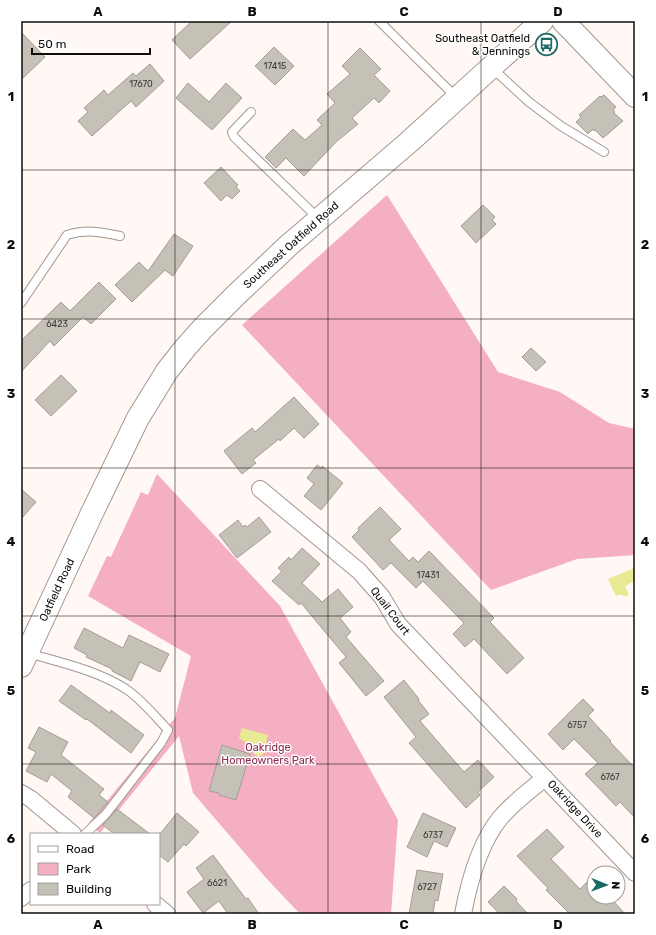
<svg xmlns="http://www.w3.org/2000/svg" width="656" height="935" font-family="Rubik,sans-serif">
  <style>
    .green { fill: #f5afc2 }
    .water { fill: #e7e993 }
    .building { fill: #c6c1b7; stroke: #a39e95 }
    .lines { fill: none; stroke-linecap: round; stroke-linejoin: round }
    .service-casing { stroke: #a19791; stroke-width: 10 }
    .minor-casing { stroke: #a19791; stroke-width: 18 }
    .secondary-casing { stroke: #a19791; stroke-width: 24 }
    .service { stroke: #fff; stroke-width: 8 }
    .minor { stroke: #fff; stroke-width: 16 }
    .secondary { stroke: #fff; stroke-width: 22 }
    .grid { fill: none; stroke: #0f0c0a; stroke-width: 1; stroke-opacity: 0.55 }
    .labels { text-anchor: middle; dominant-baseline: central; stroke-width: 3; stroke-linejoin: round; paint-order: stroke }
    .number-label { font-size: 9px; fill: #3d3935 }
    .poi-label { font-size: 11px; fill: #0f0c0a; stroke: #fff; text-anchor: end }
    .street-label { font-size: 11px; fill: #0f0c0a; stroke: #fff }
    .park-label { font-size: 11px; fill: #8e2a50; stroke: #fff }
    .neatline { fill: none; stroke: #0f0c0a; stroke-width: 1.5 }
    .grid-label { font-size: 13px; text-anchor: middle; font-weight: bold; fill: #0f0c0a }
  </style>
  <rect width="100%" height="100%" fill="#fff8f4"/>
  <path class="green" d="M 387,195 L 498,372 L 560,392 L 609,423 L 635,429 L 635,555 L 577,559 L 491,590 L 242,325 Z
    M 157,474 L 280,606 L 398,820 L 391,914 L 300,914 L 267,879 L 193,793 L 179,736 L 100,833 L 88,824 L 175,718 L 191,656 L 88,596 L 107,556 L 111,557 L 141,492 L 148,495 Z"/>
  <path class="water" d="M 634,568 L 635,581 L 625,586 L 629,595 L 624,597 L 622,594 L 616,596 L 608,579 Z
    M 242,728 L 268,735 L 263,755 C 255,759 253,753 252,747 L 239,738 Z"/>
  <path class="building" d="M 192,21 L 232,21 L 190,59 L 172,40 Z
    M 21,32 L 45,57 L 21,80 Z
    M 274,47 L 294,66 L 275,85 L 255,66 Z
    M 360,48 L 381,69 L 374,75 L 390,91 L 379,103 L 374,98 L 352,118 L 358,124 L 336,142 L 304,176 L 286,158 L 276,168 L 265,157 L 293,129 L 305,140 L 322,125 L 317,120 L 335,103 L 327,94 L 350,74 L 342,66 Z
    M 150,64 L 164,81 L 136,107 L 131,101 L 92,136 L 78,121 L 88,112 L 84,108 L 104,90 L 108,95 L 133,73 L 136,76 Z
    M 188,83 L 209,102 L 226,83 L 242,98 L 212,130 L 176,98 Z
    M 604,95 L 616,107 L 613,110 L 615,112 L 614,113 L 623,121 L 603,138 L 595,130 L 594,131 L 593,129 L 588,134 L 576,122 L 581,117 L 579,115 L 600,96 L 601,97 Z
    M 221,167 L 238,185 L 236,187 L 240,191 L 232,199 L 227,195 L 221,201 L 204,183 Z
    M 483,205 L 495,217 L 492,220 L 496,224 L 476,243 L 461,226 Z
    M 174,234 L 193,246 L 173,276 L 165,270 L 132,302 L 115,285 L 139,262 L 148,271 Z
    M 99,282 L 116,299 L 91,324 L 83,317 L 54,346 L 50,341 L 21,372 L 21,341 L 61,302 L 70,311 Z
    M 531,348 L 546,362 L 536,371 L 522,357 Z
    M 61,375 L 77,391 L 51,416 L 35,400 Z
    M 294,397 L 319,424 L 304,438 L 294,428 L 280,441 L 279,439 L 253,460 L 256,463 L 242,474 L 224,451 L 252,428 L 255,432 Z
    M 317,465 L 321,468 L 322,466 L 343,483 L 321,510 L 304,496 L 314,484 L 307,478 Z
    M 21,489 L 36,502 L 21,519 Z
    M 380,507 L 401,529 L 389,540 L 409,561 L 413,557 L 418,562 L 429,551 L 494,618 L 490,622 L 524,658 L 507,674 L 474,639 L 465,647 L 453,634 L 464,623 L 423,581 L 416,588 L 391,563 L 383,570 L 352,537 L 359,530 L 358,528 Z
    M 259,517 L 271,532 L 237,558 L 219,535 L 238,520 L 243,527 L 245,525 L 247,527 Z
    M 302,548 L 320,564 L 302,583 L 322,602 L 338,589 L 353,607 L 340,618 L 351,632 L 346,637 L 384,681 L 366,696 L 339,663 L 346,657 L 301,603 L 299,605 L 272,581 L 282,571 L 278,568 L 289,557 L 291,560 Z
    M 84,628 L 123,648 L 129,635 L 169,654 L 160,672 L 140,662 L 131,681 L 112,671 L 112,669 L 86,657 L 87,655 L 74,648 Z
    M 404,680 L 419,699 L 418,700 L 429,714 L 420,721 L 464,772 L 478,760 L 494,777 L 478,792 L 480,795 L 466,808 L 409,743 L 416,737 L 384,697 Z
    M 71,685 L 110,713 L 111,710 L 144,735 L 131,753 L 87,719 L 86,720 L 59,701 Z
    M 583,699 L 594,710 L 588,716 L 611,741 L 610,742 L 635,768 L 635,818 L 620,802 L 616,806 L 585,774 L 598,763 L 574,739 L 563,750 L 548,734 Z
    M 39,727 L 68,742 L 61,755 L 104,789 L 99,795 L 108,802 L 94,818 L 68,797 L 72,791 L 51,774 L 47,782 L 26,771 L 36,752 L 28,748 Z
    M 222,745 L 250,754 L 236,800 L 219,795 L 219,793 L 209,791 Z
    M 117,809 L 150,834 L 114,834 L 103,825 Z
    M 177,813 L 199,832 L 186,846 L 184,844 L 168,862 L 159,855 L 159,835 Z
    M 423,813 L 456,828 L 447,847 L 434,841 L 427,857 L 407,847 Z
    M 547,829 L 564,847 L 551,859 L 580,889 L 594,875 L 594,897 L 610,897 L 625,914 L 570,914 L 546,890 L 548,888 L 517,856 Z
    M 213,855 L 246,899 L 248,898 L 259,914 L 228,914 L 219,901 L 203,913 L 187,892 L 204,879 L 196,868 Z
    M 417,870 L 443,874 L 438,901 L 435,900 L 433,914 L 409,914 Z
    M 504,886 L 517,899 L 516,901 L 528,914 L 500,914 L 488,902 Z"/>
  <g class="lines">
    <defs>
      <path id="service" d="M 379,21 L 457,98
        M 492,68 L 529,102 L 561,126 L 604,152
        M 251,112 L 232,132 L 234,137 L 319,219
        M 21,303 L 67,235 C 86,229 101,232 120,236
        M 28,653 C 62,663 96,670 126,689 C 142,700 155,716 168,730 L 161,743 L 106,814 L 85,834"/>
      <path id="minor" d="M 260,489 L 359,571 L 382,597 L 398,624 L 635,873
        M 21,793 L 31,799 L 73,834
        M 21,898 L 31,890
        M 155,904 L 167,914
        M 463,914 C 469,882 480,842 501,817 C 514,802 530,790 545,778"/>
      <path id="secondary" d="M 563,21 L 635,96
        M 21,666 L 92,513 L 138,418 L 167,371 L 186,347 L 203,328 L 235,296 L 289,245 L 409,142 L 542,21"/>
    </defs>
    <use href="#service" class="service-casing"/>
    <use href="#minor" class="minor-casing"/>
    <use href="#secondary" class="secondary-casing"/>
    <use href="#service" class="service"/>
    <use href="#minor" class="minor"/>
    <use href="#secondary" class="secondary"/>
  </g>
  <path class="grid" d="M 175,21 L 175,914M 328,21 L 328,914M 481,21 L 481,914M 21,170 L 635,170M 21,319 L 635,319M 21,468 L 635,468M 21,616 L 635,616M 21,764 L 635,764"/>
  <defs>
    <symbol id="bus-ring" viewBox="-11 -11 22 22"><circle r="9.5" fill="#fff" stroke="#1d6965" stroke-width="1.5"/><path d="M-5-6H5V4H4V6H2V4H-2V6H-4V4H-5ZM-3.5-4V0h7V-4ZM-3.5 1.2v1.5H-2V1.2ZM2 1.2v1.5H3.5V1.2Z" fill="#1d6965"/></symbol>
  </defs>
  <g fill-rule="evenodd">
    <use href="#bus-ring" x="534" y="32" width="25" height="25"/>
  </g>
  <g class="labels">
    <g class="number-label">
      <text x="275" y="66">17415</text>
      <text x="141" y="84">17670</text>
      <text x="57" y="324">6423</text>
      <text x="428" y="575">17431</text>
      <text x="577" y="725">6757</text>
      <text x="610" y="777">6767</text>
      <text x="433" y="835">6737</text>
      <text x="217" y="883">6621</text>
      <text x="427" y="887">6727</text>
    </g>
    <g class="poi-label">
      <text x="530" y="38">Southeast Oatfield<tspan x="530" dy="13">&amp; Jennings</tspan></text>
    </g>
    <g class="street-label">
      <text transform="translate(291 245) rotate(-42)">Southeast Oatfield Road</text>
      <text transform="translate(57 590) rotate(-65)">Oatfield Road</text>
      <text transform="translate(390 611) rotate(53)">Quail Court</text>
      <text transform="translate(575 809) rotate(47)">Oakridge Drive</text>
    </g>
    <g class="park-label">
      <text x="268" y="747">Oakridge<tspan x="268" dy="13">Homeowners Park</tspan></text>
    </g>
  </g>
  <rect width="656" height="935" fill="none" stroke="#ffffff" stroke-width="44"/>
  <rect x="30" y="833" width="130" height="72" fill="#ffffff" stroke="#9f9e9d"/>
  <rect x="38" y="846" width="20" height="6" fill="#ffffff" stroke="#9f9e9d"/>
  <text x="66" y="853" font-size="12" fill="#0f0c0a">Road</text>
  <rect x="38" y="863" width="20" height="12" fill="#f5afc2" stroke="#9f9e9d"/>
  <text x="66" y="873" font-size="12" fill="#0f0c0a">Park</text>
  <rect x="38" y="883" width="20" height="12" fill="#c6c1b7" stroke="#9f9e9d"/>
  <text x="66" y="893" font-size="12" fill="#0f0c0a">Building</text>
  <g transform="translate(606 885) rotate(91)"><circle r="19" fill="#ffffff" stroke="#9f9e9d"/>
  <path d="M0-3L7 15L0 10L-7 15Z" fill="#1d6965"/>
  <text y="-6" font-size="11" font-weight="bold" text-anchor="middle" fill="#0f0c0a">N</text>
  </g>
  <path d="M32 48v6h118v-6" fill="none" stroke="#0f0c0a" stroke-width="2"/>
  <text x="38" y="48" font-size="12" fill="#0f0c0a" stroke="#ffffff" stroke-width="3" paint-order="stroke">50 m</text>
  <rect x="22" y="22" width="612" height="891" class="neatline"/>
  <g class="grid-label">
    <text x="98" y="16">A</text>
    <text x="252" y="16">B</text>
    <text x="404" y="16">C</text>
    <text x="558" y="16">D</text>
    <text x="11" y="101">1</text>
    <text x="645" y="101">1</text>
    <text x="11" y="249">2</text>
    <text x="645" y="249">2</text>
    <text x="11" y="398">3</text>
    <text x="645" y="398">3</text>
    <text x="11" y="546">4</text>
    <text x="645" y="546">4</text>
    <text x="11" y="695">5</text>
    <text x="645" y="695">5</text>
    <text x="11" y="843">6</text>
    <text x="645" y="843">6</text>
    <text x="98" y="929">A</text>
    <text x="252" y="929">B</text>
    <text x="404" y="929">C</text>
    <text x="558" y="929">D</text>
  </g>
</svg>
